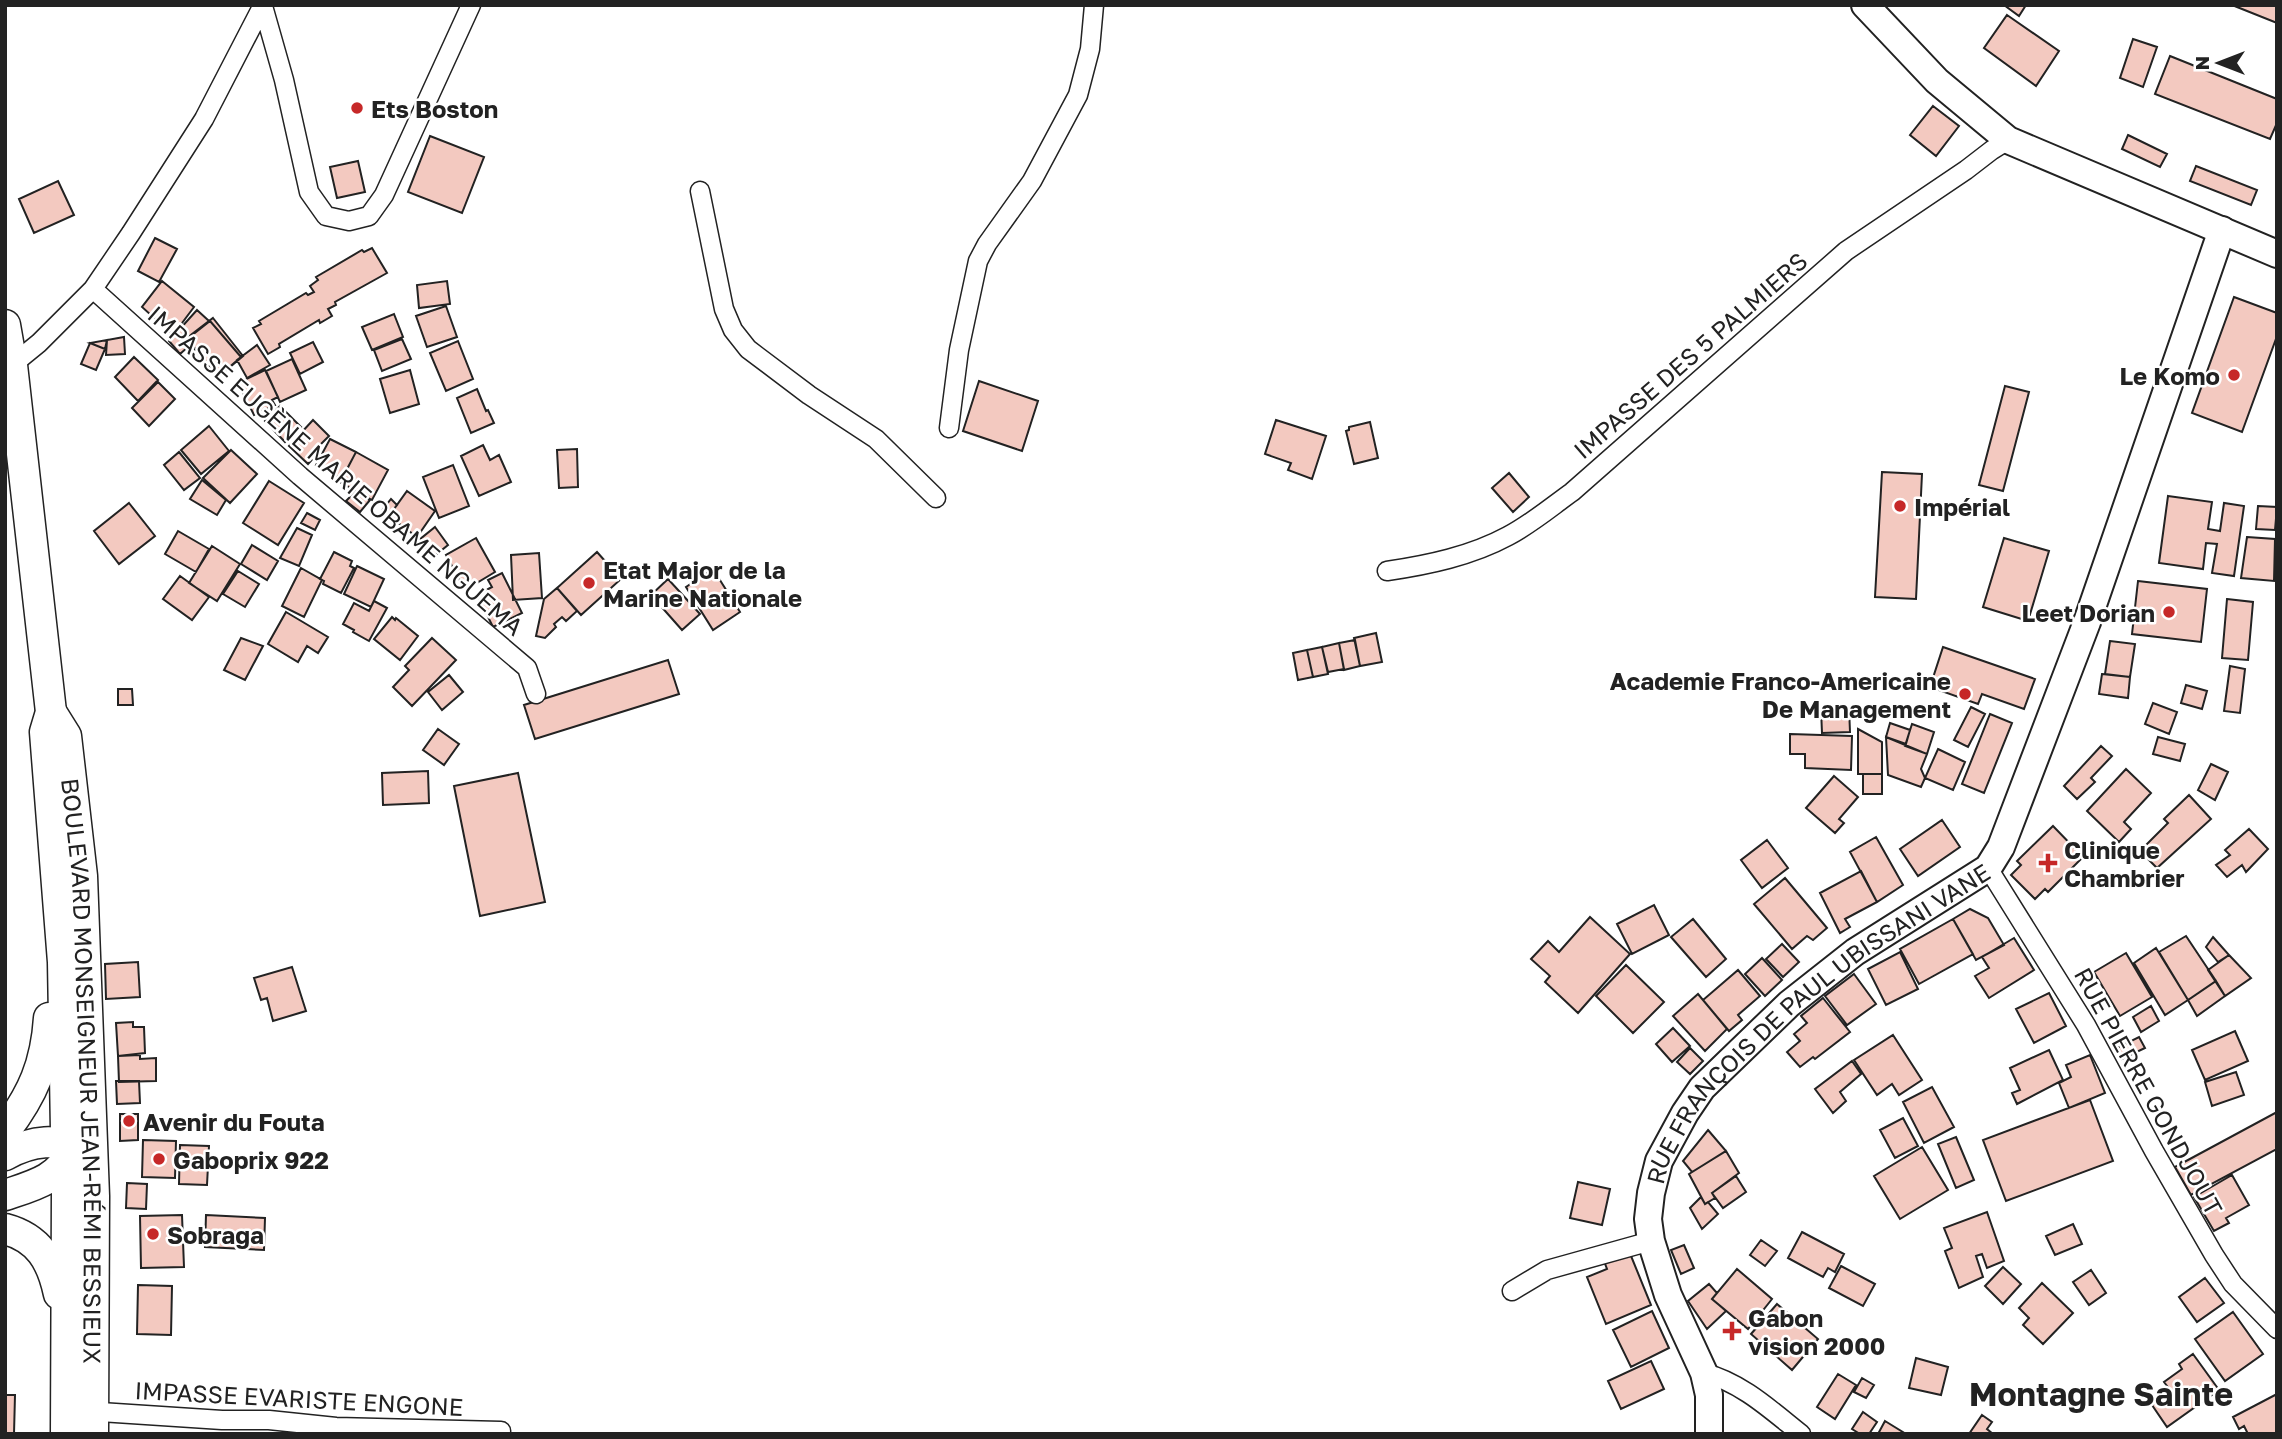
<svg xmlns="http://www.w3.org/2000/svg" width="2282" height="1439" font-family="'Golos Text',sans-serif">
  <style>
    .building { fill: #f3c9c0; stroke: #222; stroke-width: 2 }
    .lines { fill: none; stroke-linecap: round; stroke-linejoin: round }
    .street-casing { stroke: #222; stroke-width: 21 }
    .secondary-casing { stroke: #222; stroke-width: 30 }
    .primary-casing { stroke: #222; stroke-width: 33 }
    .street { stroke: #fff; stroke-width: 18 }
    .secondary { stroke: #fff; stroke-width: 26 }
    .primary { stroke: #fff; stroke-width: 30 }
    .poi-dot { fill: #c62828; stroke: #fff; stroke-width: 2.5 }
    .labels { text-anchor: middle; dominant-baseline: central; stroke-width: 5; stroke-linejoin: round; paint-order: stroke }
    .poi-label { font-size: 24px; font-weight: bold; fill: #222; stroke: #fff; text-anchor: start }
    .street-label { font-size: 24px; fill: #222; stroke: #fff }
    .district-label { font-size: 32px; font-weight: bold; fill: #222; stroke: #fff }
  </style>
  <rect width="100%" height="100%" fill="#fff"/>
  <path class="building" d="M 2004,5 L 2026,5 L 2019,16 Z
    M 2232,5 L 2277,5 L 2277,23 Z
    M 2007,15 L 2059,51 L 2036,86 L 1984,48 Z
    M 2133,39 L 2157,47 L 2143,87 L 2120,78 Z
    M 2170,56 L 2277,99 L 2277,123 L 2270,139 L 2155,94 Z
    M 1933,106 L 1959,126 L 1936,156 L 1910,135 Z
    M 2128,135 L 2167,154 L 2160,167 L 2122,149 Z
    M 430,136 L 484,157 L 462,213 L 408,192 Z
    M 358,161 L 365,192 L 337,198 L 330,167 Z
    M 2196,166 L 2257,190 L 2251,205 L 2190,181 Z
    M 58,181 L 74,215 L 34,233 L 19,199 Z
    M 155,238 L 177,249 L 159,282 L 138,271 Z
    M 372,248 L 387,273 L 335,302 L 336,305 L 328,309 L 332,316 L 320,323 L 319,320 L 279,344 L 280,347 L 268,354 L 253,328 L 261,324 L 259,321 L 306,293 L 308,295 L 314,292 L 310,286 L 318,280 L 316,277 L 362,250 L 364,252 Z
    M 162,281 L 194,307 L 173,335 L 142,307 Z
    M 447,281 L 450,304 L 419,308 L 417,285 Z
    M 2234,297 L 2277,313 L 2277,336 L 2242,432 L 2192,413 Z
    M 446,306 L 457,337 L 427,347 L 416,316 Z
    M 197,310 L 209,321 L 185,341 L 189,346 L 180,354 L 169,341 Z
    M 394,314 L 403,337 L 372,350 L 362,327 Z
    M 213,318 L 243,356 L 218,377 L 187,338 Z
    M 210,321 L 241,357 L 218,377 L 186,340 Z
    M 124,337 L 125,354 L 106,355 L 107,340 Z
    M 402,339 L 411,359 L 382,371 L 374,350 Z
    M 107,340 L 105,349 L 90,343 Z
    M 458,341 L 473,379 L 446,391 L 430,353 Z
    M 313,342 L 323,362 L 300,374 L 290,353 Z
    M 90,343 L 105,349 L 96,370 L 81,364 Z
    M 257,345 L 270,365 L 247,378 L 237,360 Z
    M 134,357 L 158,380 L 138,401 L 115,377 Z
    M 292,359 L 306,390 L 280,402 L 266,371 Z
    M 265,370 L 278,397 L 272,400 L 275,405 L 254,415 L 238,383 Z
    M 410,370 L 419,404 L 390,413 L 380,379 Z
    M 979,381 L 1038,401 L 1022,451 L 963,431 Z
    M 158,382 L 175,399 L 149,426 L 132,408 Z
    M 2005,386 L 2029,392 L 2003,491 L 1979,485 Z
    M 477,389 L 486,411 L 488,410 L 494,423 L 471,433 L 457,398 Z
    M 280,406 L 301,427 L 285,442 L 265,421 Z
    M 313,420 L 329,436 L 317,448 L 320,451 L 308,464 L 289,446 Z
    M 1276,420 L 1326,436 L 1312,479 L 1288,470 L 1291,463 L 1265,454 Z
    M 1370,422 L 1378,458 L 1354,464 L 1346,431 L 1349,430 L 1349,427 Z
    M 209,426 L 229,451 L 201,474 L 181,450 Z
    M 330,439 L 356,452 L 342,479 L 316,465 Z
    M 483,445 L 490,460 L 499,455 L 511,482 L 479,496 L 461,456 Z
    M 577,449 L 578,487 L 559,488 L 557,450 Z
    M 231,450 L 257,474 L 230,503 L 203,478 Z
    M 179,452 L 200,478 L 184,490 L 164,465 Z
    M 356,452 L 388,470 L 372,500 L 340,482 Z
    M 453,465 L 469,506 L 439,518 L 423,477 Z
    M 1882,472 L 1922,474 L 1916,599 L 1875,597 Z
    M 1509,473 L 1529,497 L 1513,512 L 1492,488 Z
    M 202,480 L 226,500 L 217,515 L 190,499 Z
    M 269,481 L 304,503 L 278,545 L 243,523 Z
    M 407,491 L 435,511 L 417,537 L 389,516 Z
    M 355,492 L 370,500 L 360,512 L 346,501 Z
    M 2168,496 L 2212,502 L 2208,529 L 2220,531 L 2224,503 L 2244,506 L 2234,576 L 2212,573 L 2217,544 L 2206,543 L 2203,569 L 2159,563 Z
    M 391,499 L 397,505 L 390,514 L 383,509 Z
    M 129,503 L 155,536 L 119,564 L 94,531 Z
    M 2258,506 L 2277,507 L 2275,530 L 2256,529 Z
    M 307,513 L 320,520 L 315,530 L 301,523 Z
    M 435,527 L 448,545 L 433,557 L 419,540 Z
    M 297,528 L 312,535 L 299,566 L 280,558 Z
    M 178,531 L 209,549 L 196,572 L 165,554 Z
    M 2247,537 L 2275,539 L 2274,581 L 2241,578 Z
    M 476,538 L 495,572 L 465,590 L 446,555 Z
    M 2004,538 L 2049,551 L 2028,621 L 1983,607 Z
    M 252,545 L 278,561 L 267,580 L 241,564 Z
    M 212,546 L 240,564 L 217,601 L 189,583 Z
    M 334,552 L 352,561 L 350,566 L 354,568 L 341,593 L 323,584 L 324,581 L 320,579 Z
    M 597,552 L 621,579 L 581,615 L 557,588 Z
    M 539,553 L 542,598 L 513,600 L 511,555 Z
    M 357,566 L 384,579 L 371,607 L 344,594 Z
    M 301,568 L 322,580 L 304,617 L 282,606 Z
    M 713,569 L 740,612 L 713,630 L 686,587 Z
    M 238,571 L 259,584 L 245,607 L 223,594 Z
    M 502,573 L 522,613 L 493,627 L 477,595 L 492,587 L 488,580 Z
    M 180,576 L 209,597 L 192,620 L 163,599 Z
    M 668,579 L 700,614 L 682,630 L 651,595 Z
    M 2138,581 L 2207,589 L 2201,642 L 2132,634 Z
    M 557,588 L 577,611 L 566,621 L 562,617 L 554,624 L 556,627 L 545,638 L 536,636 L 544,599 Z
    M 2227,599 L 2253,602 L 2248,660 L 2222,658 Z
    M 374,601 L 387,608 L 369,641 L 353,632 L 354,630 L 343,624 L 354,603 L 369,611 Z
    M 286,612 L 328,637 L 318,653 L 307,646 L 298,662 L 268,644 Z
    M 392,617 L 395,620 L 396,618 L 418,636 L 400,660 L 374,639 Z
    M 1376,633 L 1382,662 L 1360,666 L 1354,638 Z
    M 241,638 L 263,646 L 245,680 L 224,670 Z
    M 432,638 L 456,660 L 412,706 L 393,687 L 409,670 L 405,666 Z
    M 1355,640 L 1360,666 L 1344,670 L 1339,643 Z
    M 2110,641 L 2135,644 L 2130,677 L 2105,674 Z
    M 1339,643 L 1344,669 L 1328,672 L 1322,647 Z
    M 1322,647 L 1328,674 L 1313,677 L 1307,650 Z
    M 1943,647 L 2035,679 L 2024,709 L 1982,694 L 1978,704 L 1930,687 Z
    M 1307,650 L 1313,677 L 1298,680 L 1293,653 Z
    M 668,660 L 679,694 L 535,739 L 524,705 Z
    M 2230,666 L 2245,669 L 2240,713 L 2224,711 Z
    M 2102,674 L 2130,677 L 2128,698 L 2099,694 Z
    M 449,675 L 463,692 L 442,710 L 428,692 Z
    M 2186,685 L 2207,691 L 2202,709 L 2181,703 Z
    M 118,689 L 132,689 L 133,705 L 118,705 Z
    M 2153,703 L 2177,712 L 2169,734 L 2145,724 Z
    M 1849,707 L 1850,732 L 1822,733 L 1821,709 Z
    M 1971,707 L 1985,714 L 1968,747 L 1954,740 Z
    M 1990,714 L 2012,723 L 1984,793 L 1962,784 Z
    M 1890,723 L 1910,730 L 1906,744 L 1886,737 Z
    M 1912,724 L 1934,732 L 1927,754 L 1905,746 Z
    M 438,729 L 459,744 L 444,765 L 423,750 Z
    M 1858,729 L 1882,742 L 1882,774 L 1858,774 Z
    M 1790,734 L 1852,736 L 1851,770 L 1805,768 L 1805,754 L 1790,754 Z
    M 1886,737 L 1927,754 L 1921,769 L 1925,778 L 1921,787 L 1888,775 Z
    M 2158,737 L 2185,744 L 2180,761 L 2153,754 Z
    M 2101,746 L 2112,756 L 2091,778 L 2095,782 L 2077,799 L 2064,786 Z
    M 1938,749 L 1965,762 L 1953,790 L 1925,778 Z
    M 2211,764 L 2228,772 L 2215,800 L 2198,790 Z
    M 2126,769 L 2151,793 L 2124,822 L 2131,829 L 2119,842 L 2087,811 Z
    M 428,771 L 429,803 L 383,805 L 382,773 Z
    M 518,773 L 545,902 L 480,916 L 454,786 Z
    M 1863,774 L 1882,774 L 1882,794 L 1863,794 Z
    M 1834,776 L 1858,797 L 1839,819 L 1844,823 L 1835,833 L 1806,808 Z
    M 2189,795 L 2211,819 L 2157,868 L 2140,851 L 2168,823 L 2164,819 Z
    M 1942,820 L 1960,847 L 1918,876 L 1900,849 Z
    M 2053,826 L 2083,857 L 2048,892 L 2045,889 L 2035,899 L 2011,875 L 2021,865 L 2017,861 Z
    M 2249,829 L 2268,849 L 2246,872 L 2242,865 L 2227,877 L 2216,865 L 2230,855 L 2225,850 Z
    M 1876,837 L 1903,885 L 1877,902 L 1850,852 Z
    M 1767,840 L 1788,868 L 1762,888 L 1741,860 Z
    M 1861,871 L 1877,902 L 1845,919 L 1850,927 L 1840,933 L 1820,893 Z
    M 1785,878 L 1827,928 L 1813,940 L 1807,936 L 1792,949 L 1754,904 Z
    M 1654,905 L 1669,935 L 1632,954 L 1617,924 Z
    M 1970,909 L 1988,918 L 2004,945 L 1976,960 L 1953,919 Z
    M 1590,917 L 1630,954 L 1578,1013 L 1545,982 L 1550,976 L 1531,959 L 1548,941 L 1559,952 Z
    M 1693,919 L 1726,959 L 1706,977 L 1671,937 Z
    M 1953,919 L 1973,954 L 1919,984 L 1900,949 Z
    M 2186,936 L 2216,981 L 2188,1000 L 2159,952 Z
    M 2213,937 L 2229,955 L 2218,962 L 2206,947 Z
    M 2014,938 L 2034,970 L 1989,998 L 1975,976 L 1989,968 L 1982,957 Z
    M 1782,944 L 1799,962 L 1783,977 L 1766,959 Z
    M 2156,948 L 2188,1000 L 2165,1015 L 2134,963 Z
    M 1900,952 L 1918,989 L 1886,1005 L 1868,969 Z
    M 2126,953 L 2152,997 L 2120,1016 L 2094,972 Z
    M 2229,955 L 2251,978 L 2225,996 L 2208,970 Z
    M 1762,958 L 1782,980 L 1765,996 L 1745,974 Z
    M 138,962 L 140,997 L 106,999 L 105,964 Z
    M 1626,965 L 1664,1002 L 1633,1033 L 1596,996 Z
    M 292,967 L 306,1011 L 273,1021 L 267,998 L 261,1000 L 254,978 Z
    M 1738,970 L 1760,996 L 1738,1015 L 1742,1020 L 1729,1031 L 1703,1000 Z
    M 1854,974 L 1876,1004 L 1847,1025 L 1825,996 Z
    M 2216,981 L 2225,996 L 2197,1016 L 2188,1000 Z
    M 2049,993 L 2066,1026 L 2034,1043 L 2016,1009 Z
    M 1698,994 L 1727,1029 L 1705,1051 L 1673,1016 Z
    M 1823,998 L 1850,1032 L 1815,1059 L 1813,1057 L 1800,1067 L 1787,1052 L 1800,1041 L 1794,1034 L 1807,1023 L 1801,1016 Z
    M 2151,1006 L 2159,1021 L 2141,1032 L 2133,1017 Z
    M 133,1022 L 133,1027 L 144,1027 L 145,1053 L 118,1056 L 116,1023 Z
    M 1673,1028 L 1690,1046 L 1672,1062 L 1656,1044 Z
    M 2235,1031 L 2248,1061 L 2205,1080 L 2192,1050 Z
    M 1893,1035 L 1922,1080 L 1899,1095 L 1892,1084 L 1877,1095 L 1854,1060 Z
    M 2139,1037 L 2145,1048 L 2122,1059 L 2117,1048 Z
    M 1690,1048 L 1703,1061 L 1690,1074 L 1677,1062 Z
    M 2049,1050 L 2063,1080 L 2017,1104 L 2012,1093 L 2020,1090 L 2010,1068 Z
    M 140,1055 L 140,1059 L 156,1058 L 156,1081 L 119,1082 L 118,1056 Z
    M 2090,1055 L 2105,1093 L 2069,1108 L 2059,1083 L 2071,1077 L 2066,1065 Z
    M 1852,1061 L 1861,1074 L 1840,1092 L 1846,1101 L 1833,1113 L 1815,1089 Z
    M 2236,1072 L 2244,1095 L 2212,1106 L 2205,1082 Z
    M 116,1081 L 139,1081 L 140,1103 L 117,1104 Z
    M 1932,1087 L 1954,1127 L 1924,1143 L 1903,1102 Z
    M 2090,1100 L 2113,1161 L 2006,1201 L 1983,1140 Z
    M 2277,1112 L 2277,1149 L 2191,1195 L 2175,1167 Z
    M 120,1114 L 138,1114 L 138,1140 L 120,1141 Z
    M 1903,1118 L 1918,1146 L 1895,1158 L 1880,1130 Z
    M 1708,1130 L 1726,1151 L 1692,1172 L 1683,1161 Z
    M 1956,1137 L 1974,1180 L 1956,1188 L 1938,1144 Z
    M 143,1140 L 176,1141 L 175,1178 L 142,1177 Z
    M 180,1145 L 209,1146 L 207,1185 L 179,1184 Z
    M 1922,1147 L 1948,1190 L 1900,1219 L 1874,1176 Z
    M 1726,1151 L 1739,1173 L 1712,1193 L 1715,1198 L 1705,1204 L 1689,1174 Z
    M 2232,1175 L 2249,1205 L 2226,1218 L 2229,1223 L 2214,1231 L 2194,1197 Z
    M 1736,1176 L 1746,1192 L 1723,1208 L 1712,1193 Z
    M 1578,1182 L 1610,1189 L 1602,1225 L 1570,1218 Z
    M 127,1183 L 147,1184 L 146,1209 L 126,1208 Z
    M 1701,1197 L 1705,1204 L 1708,1202 L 1718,1214 L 1702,1229 L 1690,1208 Z
    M 1987,1212 L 2004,1261 L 1987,1268 L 1982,1254 L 1976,1256 L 1983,1277 L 1959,1288 L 1945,1251 L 1952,1248 L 1944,1228 Z
    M 182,1215 L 184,1267 L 141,1268 L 140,1216 Z
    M 206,1215 L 265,1218 L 264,1250 L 205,1247 Z
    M 2073,1224 L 2082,1244 L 2055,1255 L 2046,1236 Z
    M 1802,1232 L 1844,1254 L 1835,1272 L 1828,1268 L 1823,1277 L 1788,1258 Z
    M 1761,1240 L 1777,1251 L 1765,1266 L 1750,1255 Z
    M 1684,1245 L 1694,1268 L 1681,1274 L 1671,1250 Z
    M 1629,1251 L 1651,1305 L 1606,1324 L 1587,1277 L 1607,1269 L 1604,1261 Z
    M 1841,1266 L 1875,1284 L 1863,1306 L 1829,1288 Z
    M 2003,1267 L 2021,1284 L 2003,1304 L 1985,1286 Z
    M 1737,1269 L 1772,1299 L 1748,1329 L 1712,1299 Z
    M 2091,1270 L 2106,1293 L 2089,1305 L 2073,1282 Z
    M 2205,1278 L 2224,1303 L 2197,1322 L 2179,1297 Z
    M 2042,1283 L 2073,1313 L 2043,1344 L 2023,1325 L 2029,1318 L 2019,1308 Z
    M 1709,1284 L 1717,1293 L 1712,1299 L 1726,1311 L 1707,1329 L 1688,1301 Z
    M 138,1285 L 172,1286 L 171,1335 L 137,1334 Z
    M 1777,1304 L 1818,1339 L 1792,1370 L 1751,1334 Z
    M 1652,1311 L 1669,1348 L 1631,1367 L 1613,1330 Z
    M 2233,1312 L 2263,1354 L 2225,1381 L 2195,1339 Z
    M 2193,1354 L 2219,1390 L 2167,1427 L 2152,1405 L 2171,1391 L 2164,1382 L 2182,1369 L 2179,1364 Z
    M 1916,1358 L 1948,1367 L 1941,1395 L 1909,1388 Z
    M 1651,1361 L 1664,1389 L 1621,1409 L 1608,1381 Z
    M 1838,1374 L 1856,1385 L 1835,1419 L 1817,1407 Z
    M 1862,1378 L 1874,1385 L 1866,1398 L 1854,1392 Z
    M 2277,1394 L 2277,1434 L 2248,1434 L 2244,1426 L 2239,1429 L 2233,1417 Z
    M 5,1395 L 15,1395 L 14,1434 L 5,1434 Z
    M 1863,1412 L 1877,1422 L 1869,1434 L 1860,1434 L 1852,1429 Z
    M 1982,1415 L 1992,1422 L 1987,1429 L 1993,1434 L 1969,1434 Z
    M 1885,1421 L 1906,1434 L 1878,1434 Z"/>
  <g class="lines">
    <defs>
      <path id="street" d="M 263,6 L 284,80 L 309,192 L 326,216 L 349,221 L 369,216 L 384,195 L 471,5
        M 700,191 L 724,309 L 733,330 L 748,349 L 809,395 L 876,439 L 936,498
        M 93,289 L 300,476 L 527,668 L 536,694
        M 12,365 L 39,343 L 93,289 L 131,233 L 204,119 L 263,5
        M 949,428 L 959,350 L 978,261 L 987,244 L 1032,181 L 1078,95 L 1090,49 L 1094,5
        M 1387,571 C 1428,565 1471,556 1508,536 C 1531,524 1551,507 1572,492 L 1846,251 L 1966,170 L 1992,150 L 2008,140
        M 1988,868 L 2086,1025 L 2154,1151 L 2214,1255 L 2233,1284 L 2277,1329
        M 1512,1291 L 1547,1270 L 1651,1241
        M 1704,1373 C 1741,1382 1772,1411 1801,1434
        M 85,1411 L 222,1420 L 269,1420 L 336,1427 L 501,1431"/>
      <g id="secondary">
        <path d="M 1865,5 L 1937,81 L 2008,140 L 2277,254"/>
        <path id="s1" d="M 1709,1434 L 1709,1395 L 1704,1373 L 1668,1295 L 1651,1241 L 1648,1219 L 1651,1193 L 1659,1161 L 1685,1113 L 1702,1088 L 1789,1004 L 1855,952 L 1988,868 L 2001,847 L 2087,622 L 2222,230"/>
      </g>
      <g id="primary">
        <path d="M 5,325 L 12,365 L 51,712 L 45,732 L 63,962 L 67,1188 L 66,1434"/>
        <path id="s2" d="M 51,712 L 66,736 L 82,876 L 94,1196 L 93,1434"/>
        <path d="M 5,1131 C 33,1094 46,1064 49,1018"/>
        <path d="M 5,1155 C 27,1143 64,1132 80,1159"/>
        <path d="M 5,1195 C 35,1185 57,1180 73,1151"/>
        <path d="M 5,1229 C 39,1238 52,1261 59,1294"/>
      </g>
    </defs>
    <use href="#street" class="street-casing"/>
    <use href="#secondary" class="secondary-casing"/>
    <use href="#primary" class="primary-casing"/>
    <use href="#street" class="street"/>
    <use href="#secondary" class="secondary"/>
    <use href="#primary" class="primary"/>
  </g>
  <g class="poi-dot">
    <circle cx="357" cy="108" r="7"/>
    <circle cx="2234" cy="375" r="7"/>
    <circle cx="1900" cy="506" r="7"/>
    <circle cx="589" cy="583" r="7"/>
    <circle cx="2169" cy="612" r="7"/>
    <circle cx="1965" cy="694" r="7"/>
    <path d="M2044.5 852.5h7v7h7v7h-7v7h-7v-7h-7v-7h7z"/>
    <circle cx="129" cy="1121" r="7"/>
    <circle cx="159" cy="1159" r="7"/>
    <circle cx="153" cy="1234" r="7"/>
    <path d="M1728.5 1320.5h7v7h7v7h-7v7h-7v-7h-7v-7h7z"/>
  </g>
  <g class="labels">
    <g class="poi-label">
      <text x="371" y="108">Ets Boston</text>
      <text x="2220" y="375" text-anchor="end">Le Komo</text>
      <text x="1914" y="506">Impérial</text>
      <text x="603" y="569">Etat Major de la<tspan x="603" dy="28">Marine Nationale</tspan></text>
      <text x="2155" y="612" text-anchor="end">Leet Dorian</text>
      <text x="1951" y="680" text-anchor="end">Academie Franco-Americaine<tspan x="1951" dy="28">De Management</tspan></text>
      <text x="2064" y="849">Clinique<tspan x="2064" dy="28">Chambrier</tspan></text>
      <text x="143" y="1121">Avenir du Fouta</text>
      <text x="173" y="1159">Gaboprix 922</text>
      <text x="167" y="1234">Sobraga</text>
      <text x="1748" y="1317">Gabon<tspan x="1748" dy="28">vision 2000</tspan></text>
    </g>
    <g class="street-label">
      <text transform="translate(1690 355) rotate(-41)">IMPASSE DES 5 PALMIERS</text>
      <text transform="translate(336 470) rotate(41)">IMPASSE EUGÈNE MARIE OBAME NGUEMA</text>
      <text stroke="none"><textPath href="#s1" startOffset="497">RUE FRANÇOIS DE PAUL UBISSANI VANE</textPath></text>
      <text stroke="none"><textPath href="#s2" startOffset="364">BOULEVARD MONSEIGNEUR JEAN-RÉMI BESSIEUX</textPath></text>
      <text transform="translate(2149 1091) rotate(61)">RUE PIERRE GONDJOUT</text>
      <text transform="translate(299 1398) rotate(3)">IMPASSE EVARISTE ENGONE</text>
    </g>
    <g class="district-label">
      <text x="2101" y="1394">Montagne Sainte</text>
    </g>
  </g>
  <rect width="2282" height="1439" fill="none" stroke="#222222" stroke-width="14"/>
  <g transform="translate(2219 63) rotate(270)" stroke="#ffffff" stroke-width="5" paint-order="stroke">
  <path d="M0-5L12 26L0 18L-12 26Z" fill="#222222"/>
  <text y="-10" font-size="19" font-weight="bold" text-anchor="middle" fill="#222222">N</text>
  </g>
</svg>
